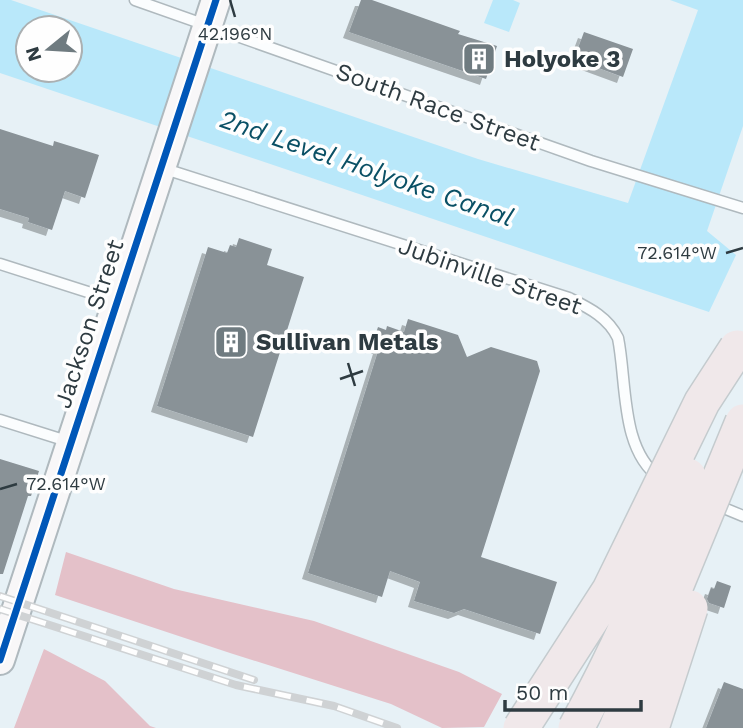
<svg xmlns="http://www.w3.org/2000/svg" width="743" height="728" font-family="'Work Sans',sans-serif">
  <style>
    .forest { fill: #e4c1c9 }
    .water { fill: #b9e8fa; fill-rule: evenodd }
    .building { fill: #899297; filter: url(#shadow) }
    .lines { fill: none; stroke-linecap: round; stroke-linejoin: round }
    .lane-casing { stroke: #afb9be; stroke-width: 13 }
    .secondary-casing { stroke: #afb9be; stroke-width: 32 }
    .lane { stroke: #fbfdfe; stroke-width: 10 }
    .secondary { stroke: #f8f7f8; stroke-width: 28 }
    .rail-casing { stroke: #cfd2d4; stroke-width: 8 }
    .rail { stroke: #fefefe; stroke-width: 5; stroke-dasharray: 16; stroke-linecap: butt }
    .highway-bridge-casing { stroke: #c4cbce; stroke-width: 38; stroke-linecap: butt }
    .highway-bridge { stroke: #f0e8ea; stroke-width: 35 }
    .cycleway-casing { stroke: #fefefe; stroke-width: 11 }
    .cycleway { stroke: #0057b8; stroke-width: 7 }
    .ticks { fill: none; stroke: #2e3b41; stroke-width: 2.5 }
    .labels { text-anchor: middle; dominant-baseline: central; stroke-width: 7; stroke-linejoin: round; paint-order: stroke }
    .poi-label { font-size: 24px; font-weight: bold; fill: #2e3b41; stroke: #fefefe; text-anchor: start }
    .street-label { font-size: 24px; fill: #2e3b41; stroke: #fefefe }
    .water-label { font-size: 26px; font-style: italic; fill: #0a5065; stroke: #fefefe }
    .ticks-label { font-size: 18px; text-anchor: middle; fill: #2e3b41; stroke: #fefefe; stroke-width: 7; stroke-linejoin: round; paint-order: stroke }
  </style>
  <defs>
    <filter id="shadow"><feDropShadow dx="-6" dy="6" stdDeviation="0" flood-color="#0004"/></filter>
  </defs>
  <rect width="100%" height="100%" fill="#e7f1f6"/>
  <path class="forest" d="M 66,552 L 174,589 L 314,621 L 459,672 L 502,694 L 484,727 L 442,728 L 391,704 L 230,653 L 55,595 Z
    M 44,649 L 105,681 L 150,726 L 156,728 L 14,728 Z"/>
  <path class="water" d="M 0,0 L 11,0 L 478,159 L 628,203 L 698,10 L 670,0 L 743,0 L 743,126 L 707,231 L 736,255 L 709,312 L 0,73 ZM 28,28 L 70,28 L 70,70 L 28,70 Z
    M 493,0 L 513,0 L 520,3 L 509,32 L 484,23 Z"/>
  <path class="building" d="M 361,0 L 372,0 L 460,31 L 458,34 L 497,46 L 486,79 L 349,32 Z
    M 584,32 L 633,49 L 623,77 L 574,59 Z
    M 0,129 L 53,146 L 54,141 L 99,155 L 85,198 L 65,191 L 52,230 L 28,222 L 29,218 L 0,209 Z
    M 239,238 L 272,249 L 267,265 L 304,277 L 253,437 L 157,406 L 208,247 L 227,253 L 230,245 L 236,247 Z
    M 408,319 L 458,335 L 467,357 L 491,347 L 537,361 L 540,371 L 481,557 L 557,582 L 540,634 L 464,609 L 454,613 L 414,601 L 420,582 L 390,571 L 382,597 L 308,573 L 379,348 L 372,345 L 378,327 L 386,330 L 387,326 L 404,332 Z
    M 0,459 L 39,471 L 31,496 L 28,496 L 3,574 L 0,574 Z
    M 717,581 L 731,586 L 724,608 L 709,603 L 707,599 L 711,588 L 714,589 Z
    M 724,682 L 743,689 L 743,728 L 706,728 Z"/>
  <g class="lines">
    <defs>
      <path id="lane" d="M 135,0 L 591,161 L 743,208
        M 162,168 L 569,298 C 589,308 608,317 618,338 C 627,382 620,450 660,478
        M 0,264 L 116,301
        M 0,420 L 70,442
        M 714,504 L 743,516"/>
      <path id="secondary" d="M 0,660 L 216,0"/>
    </defs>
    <use href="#lane" class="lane-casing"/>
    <use href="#secondary" class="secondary-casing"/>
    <use href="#lane" class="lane"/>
    <use href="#secondary" class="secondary"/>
    <defs>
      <path id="rail" d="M 0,596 L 254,680
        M 0,609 L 236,685 L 334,706 L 397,728"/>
    </defs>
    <use href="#rail" class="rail-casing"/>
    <use href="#rail" class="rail"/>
    <defs>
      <path id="highway-bridge" d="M 521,728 L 610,590 L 702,402 L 737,348
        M 576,728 C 620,647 658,563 688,476
        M 617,728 L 743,422
        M 651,728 L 690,608"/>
    </defs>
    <use href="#highway-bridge" class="highway-bridge-casing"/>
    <use href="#highway-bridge" class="highway-bridge"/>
    <defs>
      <path id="cycleway" d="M 0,660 L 216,0"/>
    </defs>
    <use href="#cycleway" class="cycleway-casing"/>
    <use href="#cycleway" class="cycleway"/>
  </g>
  <path class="ticks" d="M 230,0 L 235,17M 726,253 L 743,248M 348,363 L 355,386M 340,379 L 363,371M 0,489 L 17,484"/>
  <defs>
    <symbol id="building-square" viewBox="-11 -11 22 22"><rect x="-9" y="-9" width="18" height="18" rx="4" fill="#6f7b80" stroke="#fefefe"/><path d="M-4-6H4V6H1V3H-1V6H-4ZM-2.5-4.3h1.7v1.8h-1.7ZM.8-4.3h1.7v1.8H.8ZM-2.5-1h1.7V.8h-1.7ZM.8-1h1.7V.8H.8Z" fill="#fff"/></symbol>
  </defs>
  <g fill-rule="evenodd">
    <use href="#building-square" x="460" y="40" width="38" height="38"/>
    <use href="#building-square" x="212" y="323" width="38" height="38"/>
  </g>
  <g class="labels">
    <g class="poi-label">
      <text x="504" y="59">Holyoke 3</text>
      <text x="256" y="342">Sullivan Metals</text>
    </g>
    <g class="street-label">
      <text transform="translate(438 107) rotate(20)">South Race Street</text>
      <text transform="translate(490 276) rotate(19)">Jubinville Street</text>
      <text transform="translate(89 324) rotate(-72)">Jackson Street</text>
    </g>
    <g class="water-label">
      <text transform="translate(367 168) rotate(19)">2nd Level Holyoke Canal</text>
    </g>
  </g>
  <g class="ticks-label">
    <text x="235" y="40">42.196°N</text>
    <text x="677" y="259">72.614°W</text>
    <text x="66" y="490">72.614°W</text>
  </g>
  <g transform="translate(49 49) rotate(252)"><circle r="33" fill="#fefefe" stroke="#abb0b2" stroke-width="2"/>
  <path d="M0-5L12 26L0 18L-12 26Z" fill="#6f7b80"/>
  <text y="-10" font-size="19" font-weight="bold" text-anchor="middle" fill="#2e3b41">N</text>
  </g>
  <path d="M505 700v10h136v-10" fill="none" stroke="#2e3b41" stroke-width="3.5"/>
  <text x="516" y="700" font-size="21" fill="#2e3b41" stroke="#fefefe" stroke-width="5" paint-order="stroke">50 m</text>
</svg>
